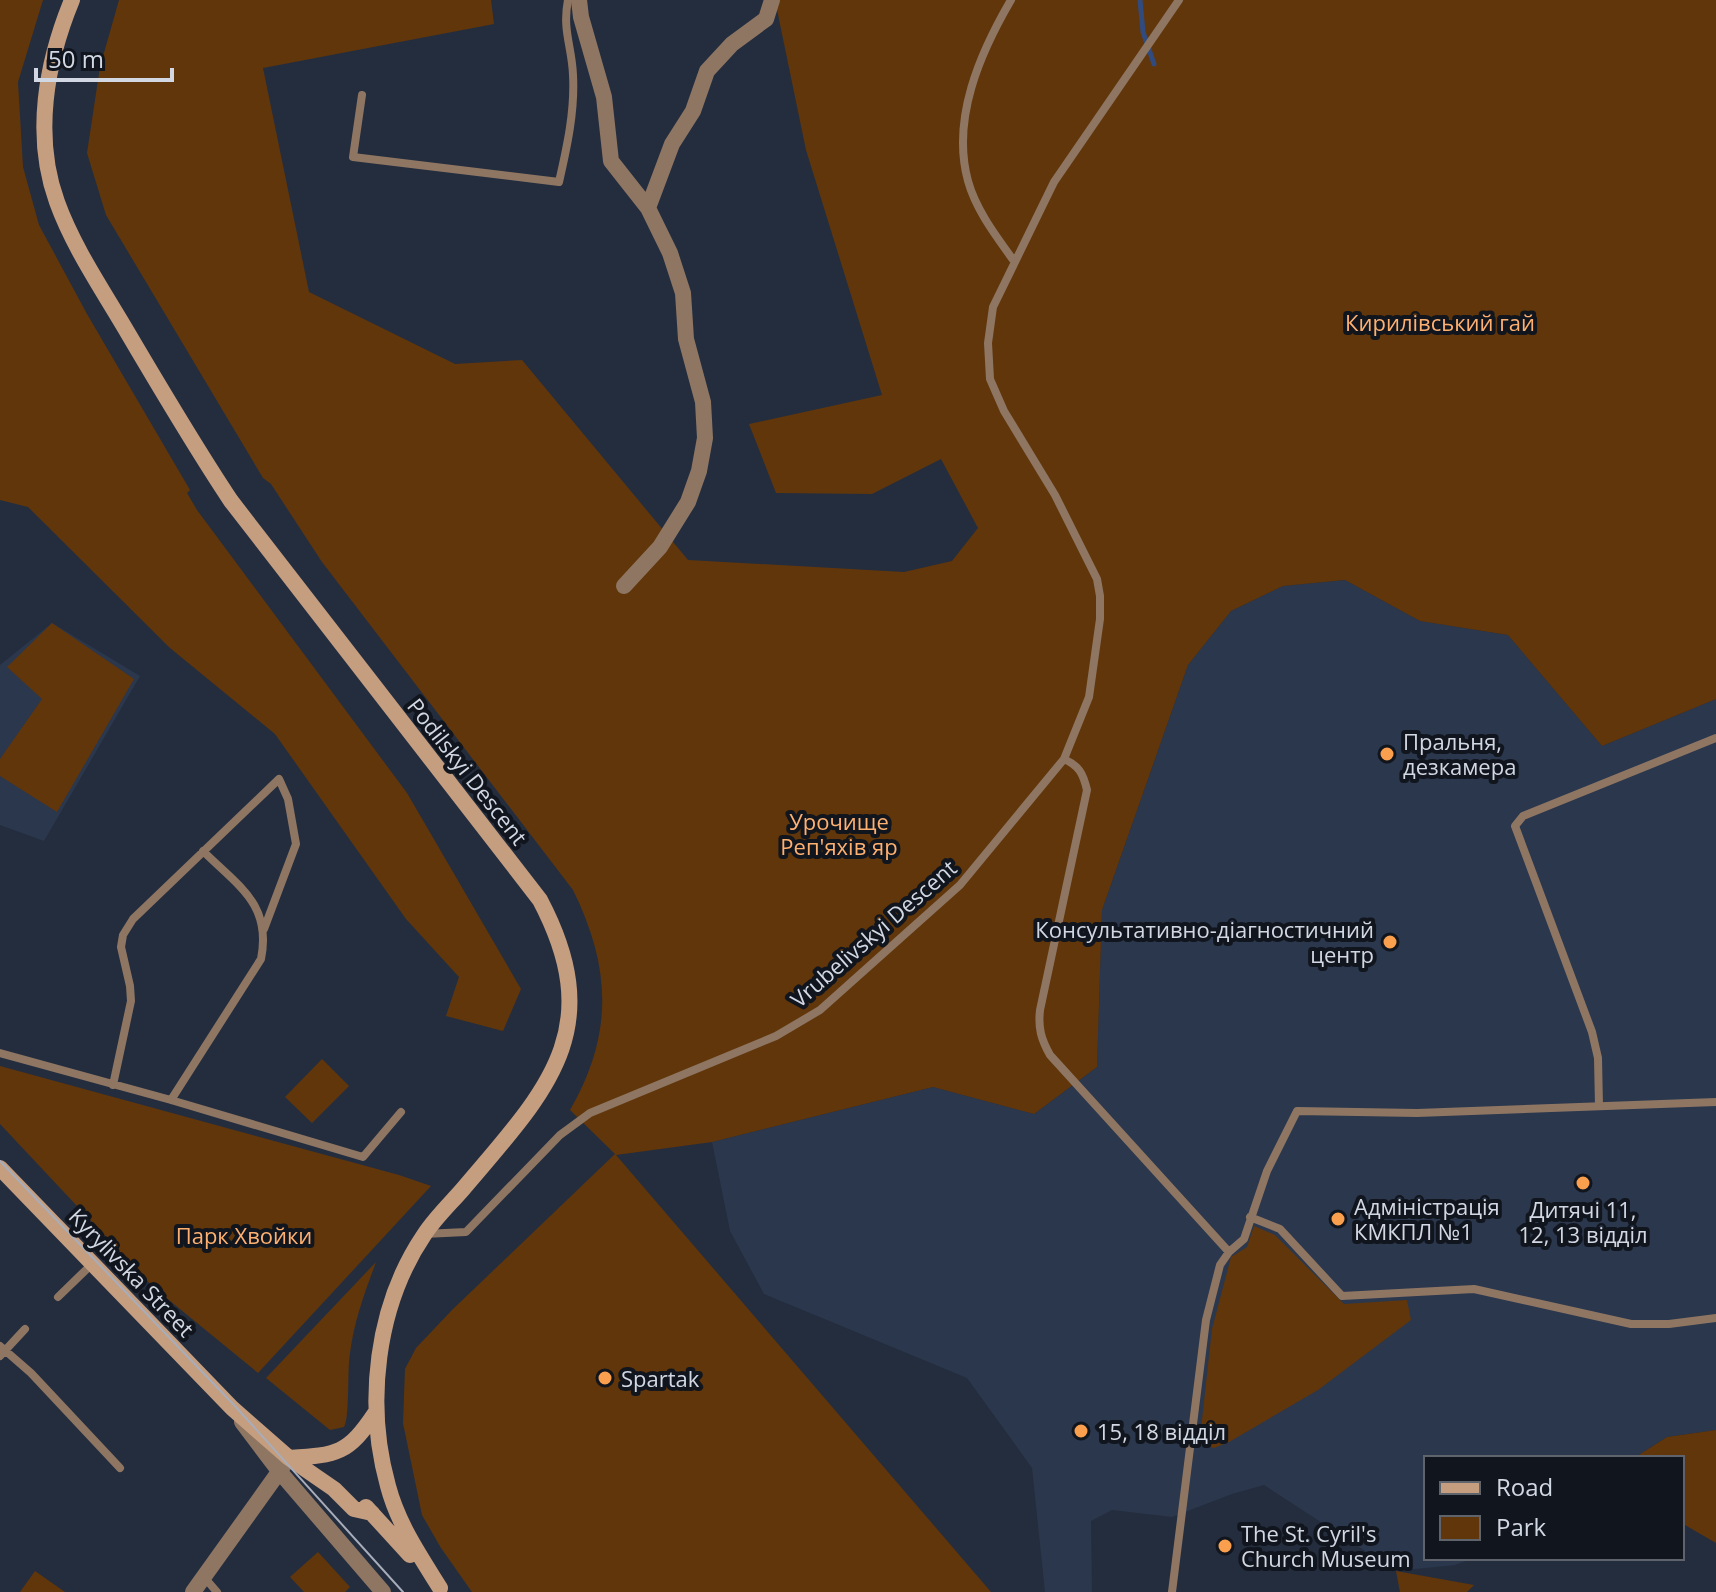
<svg xmlns="http://www.w3.org/2000/svg" width="1716" height="1592" font-family="'Open Sans',sans-serif">
  <style>
    .built { fill: #2b374d }
    .green { fill: #61360b }
    .lines { fill: none; stroke-linecap: round; stroke-linejoin: round }
    .stream { stroke: #314b7e; stroke-width: 5 }
    .lane { stroke: #8e7663; stroke-width: 8 }
    .street { stroke: #8e7663; stroke-width: 16 }
    .secondary { stroke: #c59e80; stroke-width: 16 }
    .tram { stroke: #a7adba; stroke-width: 2 }
    .poi-dot { fill: #fa9f4e; stroke: #11151d; stroke-width: 3 }
    .labels { text-anchor: middle; dominant-baseline: central; stroke-width: 8; stroke-linejoin: round; paint-order: stroke }
    .park-label { font-size: 22px; fill: #feb070; stroke: #11151d }
    .poi-label { font-size: 22px; fill: #d2d8e3; stroke: #11151d; text-anchor: start }
    .street-label { font-size: 22px; fill: #d2d8e3; stroke: #11151d }
  </style>
  <rect width="100%" height="100%" fill="#242d3e"/>
  <path class="built" d="M 1345,580 L 1420,621 L 1508,635 L 1602,746 L 1716,699 L 1716,1430 L 1667,1437 L 1634,1458 L 1426,1458 L 1426,1558 L 1474,1558 L 1455,1565 L 1396,1571 L 1264,1485 L 1232,1494 L 1172,1517 L 1112,1510 L 1091,1521 L 1092,1592 L 1045,1592 L 1032,1468 L 967,1378 L 764,1294 L 730,1231 L 712,1142 L 933,1087 L 1034,1114 L 1097,1067 L 1102,910 L 1188,665 L 1231,611 L 1283,586 Z
    M 52,623 L 140,676 L 44,841 L 0,825 L 0,665 Z"/>
  <path class="green" d="M 0,0 L 43,0 L 18,82 L 23,167 L 39,225 L 87,314 L 190,490 L 187,493 L 197,510 L 407,793 L 521,989 L 503,1031 L 446,1016 L 459,977 L 406,919 L 275,734 L 170,648 L 28,507 L 0,500 Z
    M 119,0 L 491,0 L 494,24 L 263,68 L 309,292 L 455,364 L 522,360 L 688,560 L 904,572 L 952,561 L 978,528 L 941,459 L 872,494 L 776,493 L 749,424 L 882,395 L 806,150 L 775,0 L 1716,0 L 1716,699 L 1602,746 L 1508,635 L 1420,621 L 1345,580 L 1283,586 L 1231,611 L 1188,665 L 1102,910 L 1097,1067 L 1034,1114 L 933,1087 L 712,1142 L 616,1155 L 991,1592 L 472,1592 L 441,1548 L 422,1515 L 403,1423 L 405,1369 L 416,1348 L 452,1310 L 615,1154 L 570,1110 C 614,1034 611,967 573,890 L 322,562 L 271,484 L 263,478 L 106,215 L 87,153 L 100,67 Z
    M 52,623 L 134,679 L 57,812 L 0,776 L 0,759 L 42,699 L 7,667 Z
    M 322,1059 L 349,1086 L 312,1123 L 285,1097 Z
    M 0,1066 L 399,1175 L 431,1186 L 258,1373 L 153,1287 L 0,1124 Z
    M 1254,1226 L 1275,1235 L 1344,1304 L 1407,1300 L 1411,1320 L 1318,1390 L 1229,1442 L 1214,1448 L 1206,1446 L 1200,1438 L 1212,1329 L 1231,1257 L 1247,1247 Z
    M 376,1262 C 365,1292 354,1321 350,1353 C 347,1370 350,1417 344,1427 L 330,1430 L 266,1378 Z
    M 1716,1430 L 1716,1543 L 1685,1525 L 1682,1526 L 1682,1458 L 1634,1458 L 1667,1437 Z
    M 318,1552 L 350,1587 L 345,1592 L 304,1592 L 290,1577 Z
    M 35,1571 L 65,1592 L 20,1592 Z
    M 1396,1571 L 1474,1585 L 1467,1592 L 1400,1592 Z"/>
  <g class="lines">
    <path class="stream" d="M 1140,0 L 1143,32 L 1154,64"/>
    <path class="lane" d="M 1011,0 C 980,53 951,119 968,181 C 976,210 996,236 1014,261
      M 362,95 L 353,157 L 559,182 C 567,147 575,111 573,75 C 572,47 562,30 568,0
      M 1064,759 C 1079,766 1083,773 1087,790 L 1040,1010 C 1038,1028 1041,1039 1050,1055 L 1229,1252
      M 0,1053 L 171,1100 L 363,1157 L 401,1112
      M 113,1085 L 131,1001 L 130,986 L 121,947 L 123,935 L 133,919 L 279,779 L 288,799 L 296,844 L 264,929
      M 171,1100 L 261,959 C 272,904 238,886 203,851
      M 1599,1106 L 1598,1058 L 1592,1032 L 1515,826 L 1523,816 L 1716,738
      M 1250,1217 L 1280,1229 L 1342,1296 L 1474,1289 L 1631,1324 L 1669,1324 L 1716,1318
      M 424,1234 L 466,1232 L 560,1135 L 590,1113 L 776,1036 L 820,1010 L 960,885 L 1064,759 L 1089,697 L 1100,619 L 1100,596 L 1097,579 L 1055,495 L 1004,411 L 990,379 L 988,343 L 993,307 L 1054,182 L 1179,0
      M 58,1297 L 92,1264
      M 0,1346 L 31,1373 L 120,1468
      M 0,1356 L 25,1329
      M 204,1577 L 217,1592
      M 1172,1592 L 1206,1320 L 1220,1265 L 1229,1252 L 1244,1239 L 1267,1171 L 1297,1111 L 1417,1113 L 1716,1102"/>
    <path class="street" d="M 579,0 L 581,17 L 604,97 L 611,161 L 648,208 L 670,253 L 683,293 L 686,339 L 703,402 L 705,438 L 699,471 L 688,502 L 660,547 L 624,586
      M 648,208 L 672,144 L 693,111 L 707,71 L 732,44 L 766,19 L 772,0
      M 242,1422 L 279,1471 L 383,1592
      M 193,1592 L 286,1462"/>
    <path class="secondary" d="M 72,0 C 46,63 33,136 57,202 C 74,249 104,292 129,335 C 162,391 195,447 231,501 L 540,900 C 609,1031 546,1091 463,1189 C 450,1204 435,1218 424,1235 C 376,1306 365,1404 388,1486 C 398,1524 420,1556 440,1588
      M 0,1168 L 232,1408 L 289,1458 L 334,1489 L 354,1509 L 372,1513
      M 289,1458 C 338,1455 348,1454 376,1412
      M 366,1507 L 410,1555"/>
    <path class="tram" d="M 0,1161 L 234,1405 L 403,1592"/>
  </g>
  <g class="poi-dot">
    <circle cx="1387" cy="754" r="8"/>
    <circle cx="1390" cy="942" r="8"/>
    <circle cx="1583" cy="1183" r="8"/>
    <circle cx="1338" cy="1219" r="8"/>
    <circle cx="605" cy="1378" r="8"/>
    <circle cx="1081" cy="1431" r="8"/>
    <circle cx="1225" cy="1546" r="8"/>
  </g>
  <g class="labels">
    <g class="park-label">
      <text x="1440" y="322">Кирилівський гай</text>
      <text x="839" y="821">Урочище<tspan x="839" dy="25">Реп'яхів яр</tspan></text>
      <text x="244" y="1235">Парк Хвойки</text>
    </g>
    <g class="poi-label">
      <text x="1403" y="741">Пральня,<tspan x="1403" dy="25">дезкамера</tspan></text>
      <text x="1374" y="929" text-anchor="end">Консультативно-діагностичний<tspan x="1374" dy="25">центр</tspan></text>
      <text x="1354" y="1206">Адміністрація<tspan x="1354" dy="25">КМКПЛ №1</tspan></text>
      <text x="1583" y="1209" text-anchor="middle">Дитячі 11,<tspan x="1583" dy="25">12, 13 відділ</tspan></text>
      <text x="621" y="1378">Spartak</text>
      <text x="1097" y="1431">15, 18 відділ</text>
      <text x="1241" y="1533">The St. Cyril's<tspan x="1241" dy="25">Church Museum</tspan></text>
    </g>
    <g class="street-label">
      <text transform="translate(468 771) rotate(52)">Podilskyi Descent</text>
      <text transform="translate(873 933) rotate(-41)">Vrubelivskyi Descent</text>
      <text transform="translate(132 1272) rotate(46)">Kyrylivska Street</text>
    </g>
  </g>
  <rect x="1424" y="1456" width="260" height="104" fill="#11151d" stroke="#5e636c" stroke-width="2"/>
  <rect x="1440" y="1482" width="40" height="12" fill="#c59e80" stroke="#5e636c" stroke-width="2"/>
  <text x="1496" y="1496" font-size="24" fill="#d2d8e3">Road</text>
  <rect x="1440" y="1516" width="40" height="24" fill="#61360b" stroke="#5e636c" stroke-width="2"/>
  <text x="1496" y="1536" font-size="24" fill="#d2d8e3">Park</text>
  <path d="M36 68v12h136v-12" fill="none" stroke="#d2d8e3" stroke-width="4"/>
  <text x="48" y="68" font-size="24" fill="#d2d8e3" stroke="#11151d" stroke-width="6" paint-order="stroke">50 m</text>
</svg>
